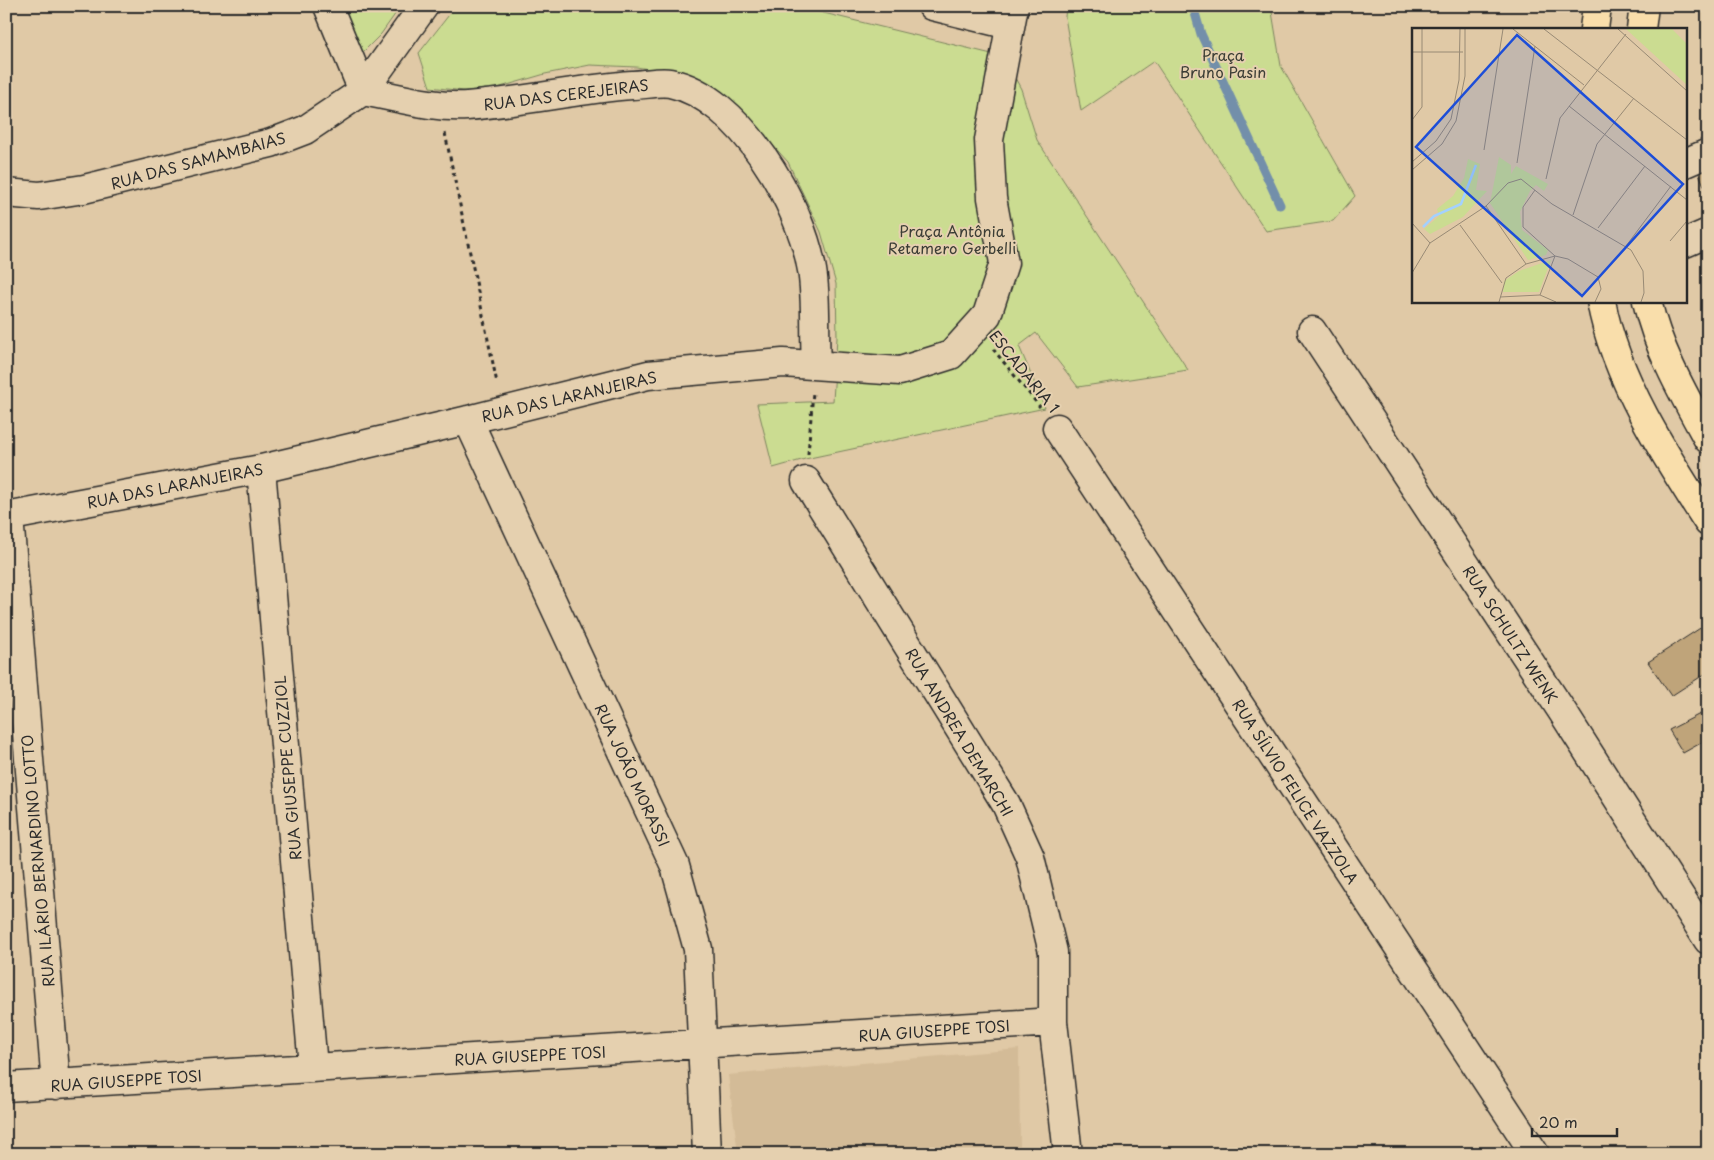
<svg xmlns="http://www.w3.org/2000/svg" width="1714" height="1160" font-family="'Playpen Sans',sans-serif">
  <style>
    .built { fill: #d3bb97 }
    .green { fill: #cbdc91; stroke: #7b845e }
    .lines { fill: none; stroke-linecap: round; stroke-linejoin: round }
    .stream { stroke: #738faa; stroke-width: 9 }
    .building { fill: #bfa47a; stroke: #2b2b2b }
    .minor-casing { stroke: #2b2b2b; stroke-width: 31 }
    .major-casing { stroke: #2b2b2b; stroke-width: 31 }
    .path { stroke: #2b2b2b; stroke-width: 3; stroke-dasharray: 4 4; stroke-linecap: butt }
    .minor { stroke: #e5d0af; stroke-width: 28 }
    .major { stroke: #f9deab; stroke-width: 28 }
    .labels { text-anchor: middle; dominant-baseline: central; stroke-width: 4; stroke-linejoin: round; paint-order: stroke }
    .park-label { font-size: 15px; fill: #3b3d35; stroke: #e5d0af }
    .street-label { font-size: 15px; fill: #2b2b2b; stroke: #e5d0af }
    .inset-river { fill: none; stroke: #a3d1fe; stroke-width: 2.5 }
    .inset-road { fill: none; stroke: #988a75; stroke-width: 1 }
    .view { fill: #1d4ed8; fill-opacity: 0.15; stroke: #1d4ed8; stroke-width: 2.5 }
    .inset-edge { fill: none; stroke: #2b2b2b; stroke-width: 2.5 }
  </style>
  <rect width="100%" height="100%" fill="#e0c9a6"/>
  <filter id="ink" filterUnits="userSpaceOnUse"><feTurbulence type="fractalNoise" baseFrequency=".02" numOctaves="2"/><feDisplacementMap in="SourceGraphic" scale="10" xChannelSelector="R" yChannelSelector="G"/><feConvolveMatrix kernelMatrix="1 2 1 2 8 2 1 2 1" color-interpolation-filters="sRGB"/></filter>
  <g filter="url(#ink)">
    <path class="built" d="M 1019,1049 L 1020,1152 L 738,1154 L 728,1075 Z"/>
    <path class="green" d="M 340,6 L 401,6 L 381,34 L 363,52 L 348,29 Z
      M 456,6 L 795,6 L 1004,57 L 1021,89 L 1037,140 L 1188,370 L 1078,387 L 1036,333 L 1019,346 L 1045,408 L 805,459 L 773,468 L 757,404 L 833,401 L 837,338 L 836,284 L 821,232 L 788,162 L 760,131 L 681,74 L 636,67 L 590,65 L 545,74 L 497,88 L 464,91 L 430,87 L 419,53 Z
      M 1066,6 L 1271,6 L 1281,66 L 1355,196 L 1333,221 L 1266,231 L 1154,61 L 1081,111 L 1065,17 Z"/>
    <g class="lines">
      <path class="stream" d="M 1193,6 L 1201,34 L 1280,205"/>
    </g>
    <path class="building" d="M 1708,164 L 1708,196 L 1697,168 Z
      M 1708,623 L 1708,672 L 1671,696 L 1648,662 Z
      M 1708,705 L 1708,716 L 1703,708 Z
      M 1700,714 L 1708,726 L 1708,739 L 1683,753 L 1669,730 Z"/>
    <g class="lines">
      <defs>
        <path id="minor" d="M 328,6 L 363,91
          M 932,6 L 1009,25
          M 363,91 C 397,97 432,108 467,106 C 523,102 577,89 632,85 C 644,85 659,81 670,83 C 740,97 801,204 812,270 C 817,300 814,334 816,364
          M 1685,163 L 1708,153
          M 6,193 L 39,196 L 84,189 L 271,143 L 305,130 L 363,91 L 424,6
          M 1685,243 L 1708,233
          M 1312,331 L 1562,711 L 1708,940
          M 468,420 L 675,866 L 698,949 L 707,1154
          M 1057,428 L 1535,1154
          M 261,469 L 313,1067
          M 806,481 L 1006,804 L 1030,857 L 1053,952 L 1053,1022 L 1068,1154
          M 6,517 L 261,469 L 468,420 L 648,375 L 783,363 L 900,371 L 951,355 L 987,315 L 1004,263 L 992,198 L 989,140 L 1014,6
          M 9,517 L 56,1085
          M 6,1087 L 1053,1022"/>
        <path id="major" d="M 1594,29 L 1597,6
          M 1641,29 L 1644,6
          M 1601,301 C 1615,378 1666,457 1708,522
          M 1647,301 C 1658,350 1684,395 1708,439"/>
      </defs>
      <use href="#minor" class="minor-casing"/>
      <use href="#major" class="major-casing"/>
      <path class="path" d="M 445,133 L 497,383
        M 993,349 L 1040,407
        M 808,454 L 813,392"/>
      <use href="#minor" class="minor"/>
      <use href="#major" class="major"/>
    </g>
  </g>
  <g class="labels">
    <g class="park-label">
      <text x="1223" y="54">Praça<tspan x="1223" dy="17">Bruno Pasin</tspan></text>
      <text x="952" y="230">Praça Antônia<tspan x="952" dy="17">Retamero Gerbelli</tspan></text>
    </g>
    <g class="street-label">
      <text transform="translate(566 94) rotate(-7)">RUA DAS CEREJEIRAS</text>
      <text transform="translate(198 160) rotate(-15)">RUA DAS SAMAMBAIAS</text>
      <text transform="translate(1025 371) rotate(51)">ESCADARIA 1</text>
      <text transform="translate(569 396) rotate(-13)">RUA DAS LARANJEIRAS</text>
      <text transform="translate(175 485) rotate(-11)">RUA DAS LARANJEIRAS</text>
      <text transform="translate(1511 634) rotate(57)">RUA SCHULTZ WENK</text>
      <text transform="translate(960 732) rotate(59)">RUA ANDREA DEMARCHI</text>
      <text transform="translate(287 768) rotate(-95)">RUA GIUSEPPE CUZZIOL</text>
      <text transform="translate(633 775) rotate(65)">RUA JOÃO MORASSI</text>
      <text transform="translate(1296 791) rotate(57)">RUA SÍLVIO FELICE VAZZOLA</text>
      <text transform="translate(37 861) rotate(-95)">RUA ILÁRIO BERNARDINO LOTTO</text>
      <text transform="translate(934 1030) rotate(-4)">RUA GIUSEPPE TOSI</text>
      <text transform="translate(530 1055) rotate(-3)">RUA GIUSEPPE TOSI</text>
      <text transform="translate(126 1080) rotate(-4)">RUA GIUSEPPE TOSI</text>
    </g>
  </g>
  <g transform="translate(1412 28)">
    <rect width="275" height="275" fill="#e0c9a6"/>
    <path d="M 214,1 L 260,1 L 275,16 L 275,57 ZM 87,129 L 99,137 L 99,146 L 104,138 L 136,156 L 132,163 L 124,157 L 118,163 L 108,184 L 110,202 L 136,222 L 134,227 L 116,232 L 78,175 ZM 56,131 L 68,136 L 64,162 L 75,163 L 51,189 L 18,206 L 12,201 L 27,188 L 25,181 L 41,168 L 52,150 ZM 139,232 L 127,264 L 91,264 L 92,253 L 107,243 Z" fill="#cbdc91"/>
    <path class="inset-river" d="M 11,199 L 22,188 L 49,176 L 64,137"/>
    <path class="inset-road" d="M 101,1 L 172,57M 132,1 L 275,112M 206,1 L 275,63M 0,24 L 51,24M 157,78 L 275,172M 0,92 L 10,79 L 10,1M 72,122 L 91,1M 0,134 L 24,113 L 39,91 L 47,52 L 48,1M 105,135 L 123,18M 0,142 L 30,116 L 44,93 L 53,48 L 53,1M 134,151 L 148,90 L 214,6M 123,162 L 111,179 L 111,199 L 143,228M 74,178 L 114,236M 161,187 L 185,116 L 222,70M 0,195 L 18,215M 48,197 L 90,255M 186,200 L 233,138M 258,213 L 275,193M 214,218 L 259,158M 0,245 L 18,215 L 74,178 L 96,155 L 109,151 L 140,176 L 219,222 L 231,243 L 232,265 L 229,274M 128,267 L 143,228M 88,269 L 128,267 L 144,274M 87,274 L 94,250 L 114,236 L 143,228 L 156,231 L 186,249 L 189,261 L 183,274"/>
    <path class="view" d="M 105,7 L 271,156 L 170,268 L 4,119 Z"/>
    <rect width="275" height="275" class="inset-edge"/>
  </g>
  <rect width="1714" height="1160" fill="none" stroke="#e5d0af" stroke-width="25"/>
  <rect x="12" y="12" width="1689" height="1135" fill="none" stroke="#2b2b2b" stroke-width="2" filter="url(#ink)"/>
  <path d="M1532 1128v8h85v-8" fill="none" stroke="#2b2b2b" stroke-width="2.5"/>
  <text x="1539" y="1128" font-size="15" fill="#2b2b2b" stroke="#e5d0af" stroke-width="4" paint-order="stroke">20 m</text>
</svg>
